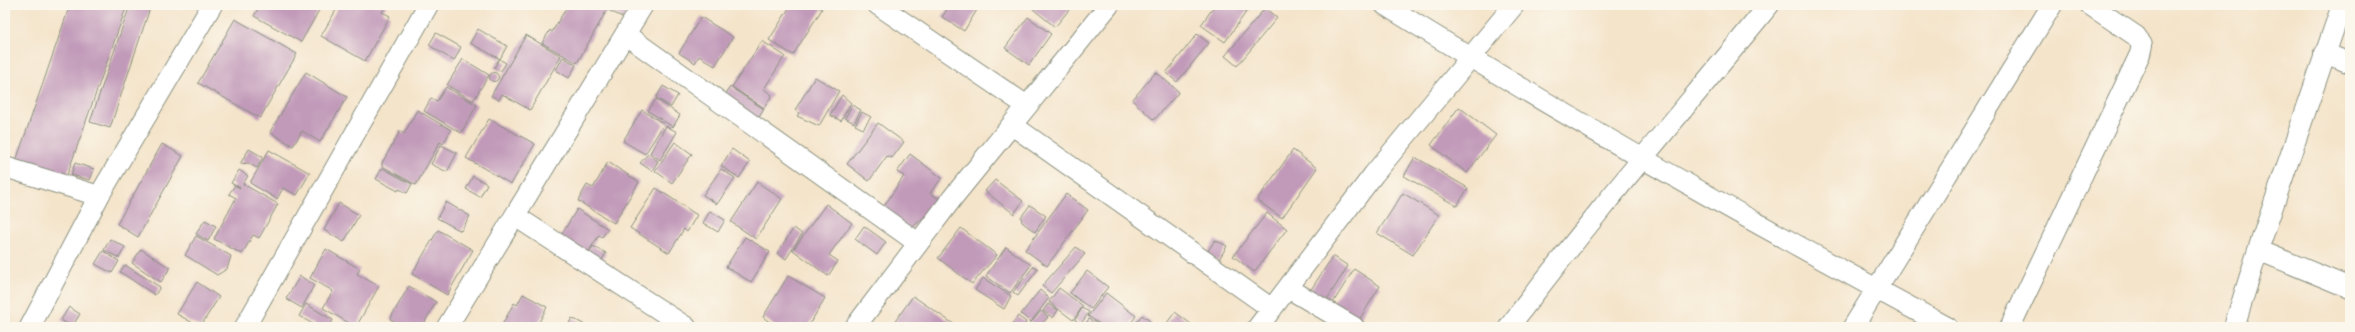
<svg xmlns="http://www.w3.org/2000/svg" width="2355" height="332" font-family="Itim,sans-serif">
  <style>
    .building { fill: #c19ab9 }
    .lines { fill: none; stroke-linecap: round; stroke-linejoin: round }
    .minor-casing { stroke: #8a907f; stroke-width: 22 }
    .minor { stroke: #fff; stroke-width: 20 }
  </style>
  <rect width="100%" height="100%" fill="#fbf7ec"/>
  <filter id="ink" filterUnits="userSpaceOnUse"><feTurbulence type="fractalNoise" baseFrequency=".025" numOctaves="2"/><feDisplacementMap in="SourceGraphic" scale="8" xChannelSelector="R" yChannelSelector="G"/><feConvolveMatrix kernelMatrix="1 2 1 2 8 2 1 2 1" color-interpolation-filters="sRGB"/></filter>
  <filter id="wash" filterUnits="userSpaceOnUse"><feTurbulence type="fractalNoise" baseFrequency=".012" numOctaves="4" result="noise"/><feDisplacementMap in="SourceGraphic" scale="16" xChannelSelector="R" yChannelSelector="G"/><feGaussianBlur stdDeviation="0.9" result="paint"/><feColorMatrix in="noise" values="0 0 0 0 0 0 0 0 0 0 0 0 0 0 0 0 0 1.4 0 .05"/><feComposite in="paint" operator="in"/></filter>
  <g filter="url(#wash)">
    <rect width="100%" height="100%" fill="#f4e4ca"/>
    <g id="blocks">
      <path class="building" d="M 70,5 L 127,5 L 66,178 L 16,161 Z
        M 130,5 L 151,5 L 110,128 L 90,122 Z
        M 260,5 L 278,7 L 279,5 L 322,5 L 301,42 L 254,16 Z
        M 339,5 L 387,5 L 382,12 L 390,16 L 365,61 L 321,36 Z
        M 568,5 L 603,5 L 608,8 L 577,63 L 542,43 L 550,30 L 552,32 Z
        M 611,5 L 630,5 L 631,6 L 624,18 L 608,10 Z
        M 791,5 L 816,5 L 822,9 L 793,55 L 769,40 Z
        M 950,5 L 980,5 L 964,31 L 942,17 Z
        M 1036,5 L 1073,5 L 1055,27 L 1033,9 Z
        M 1215,5 L 1245,5 L 1249,8 L 1225,42 L 1201,25 Z
        M 1265,8 L 1277,18 L 1237,66 L 1225,56 Z
        M 701,17 L 733,37 L 715,66 L 699,56 L 695,63 L 679,53 Z
        M 1028,17 L 1051,34 L 1029,65 L 1005,48 Z
        M 235,19 L 297,54 L 260,118 L 198,83 Z
        M 478,29 L 507,46 L 500,59 L 470,43 Z
        M 436,33 L 461,47 L 454,61 L 429,45 Z
        M 1197,34 L 1209,43 L 1177,82 L 1166,73 Z
        M 526,35 L 561,56 L 530,110 L 502,94 L 499,100 L 491,96 Z
        M 762,41 L 785,56 L 764,89 L 772,95 L 764,108 L 732,87 Z
        M 563,57 L 576,65 L 569,78 L 556,70 Z
        M 463,59 L 489,75 L 473,101 L 447,85 Z
        M 499,59 L 506,63 L 501,71 L 494,68 Z
        M 306,72 L 347,97 L 320,142 L 302,131 L 293,146 L 270,132 Z
        M 1156,72 L 1179,92 L 1154,120 L 1132,100 Z
        M489.5 77a4.5 4.5 0 1 1 9 0a4.5 4.5 0 1 1-9 0Z
        M 815,77 L 839,91 L 819,126 L 797,116 L 799,113 L 795,110 Z
        M 663,86 L 678,95 L 671,107 L 656,98 Z
        M 446,87 L 477,105 L 461,133 L 424,111 L 431,98 L 437,101 Z
        M 730,87 L 764,109 L 758,119 L 724,97 Z
        M 842,95 L 851,103 L 841,121 L 830,115 Z
        M 656,99 L 680,115 L 673,127 L 648,111 Z
        M 852,105 L 861,110 L 854,123 L 845,118 Z
        M 1459,107 L 1496,135 L 1467,173 L 1431,145 Z
        M 417,110 L 451,130 L 443,144 L 440,142 L 416,185 L 382,166 L 382,163 L 400,131 L 404,134 Z
        M 642,110 L 664,124 L 645,154 L 623,141 Z
        M 862,112 L 871,117 L 863,129 L 855,125 Z
        M 489,119 L 535,144 L 511,184 L 466,158 Z
        M 878,123 L 904,142 L 892,158 L 887,156 L 869,181 L 847,164 Z
        M 666,126 L 677,132 L 660,160 L 650,153 Z
        M 675,142 L 692,154 L 672,183 L 655,171 Z
        M 162,144 L 183,156 L 138,237 L 117,224 Z
        M 441,145 L 457,153 L 447,172 L 431,164 Z
        M 249,149 L 263,157 L 257,168 L 248,163 L 240,164 Z
        M 732,149 L 750,162 L 739,178 L 721,166 Z
        M 269,150 L 310,173 L 297,195 L 283,188 L 277,199 L 250,183 Z
        M 1293,150 L 1317,168 L 1282,218 L 1257,200 Z
        M 648,154 L 658,161 L 652,171 L 640,163 Z
        M 910,154 L 942,178 L 930,193 L 941,200 L 908,232 L 876,218 L 904,176 L 897,172 Z
        M 1415,157 L 1468,188 L 1457,206 L 1404,176 Z
        M 608,162 L 639,182 L 614,223 L 578,201 L 587,185 L 593,188 Z
        M 75,163 L 94,169 L 90,180 L 71,175 Z
        M 382,168 L 412,184 L 407,193 L 399,189 L 398,191 L 376,179 Z
        M 721,169 L 735,178 L 717,204 L 703,195 Z
        M 239,170 L 248,176 L 243,184 L 278,204 L 259,238 L 253,235 L 242,254 L 214,239 L 236,198 L 229,194 L 235,185 L 240,188 L 231,183 Z
        M 473,176 L 487,184 L 480,197 L 466,189 Z
        M 995,180 L 1023,201 L 1014,214 L 985,191 Z
        M 757,182 L 782,199 L 756,239 L 731,222 Z
        M 656,188 L 697,215 L 687,232 L 684,229 L 669,253 L 630,228 Z
        M 1403,193 L 1439,215 L 1413,255 L 1377,233 Z
        M 1066,194 L 1088,210 L 1047,266 L 1025,250 Z
        M 446,202 L 470,216 L 461,231 L 437,218 Z
        M 339,203 L 359,215 L 344,242 L 324,230 Z
        M 826,204 L 852,223 L 829,255 L 838,261 L 828,276 L 793,250 Z
        M 1030,205 L 1046,216 L 1035,232 L 1022,222 L 1021,217 Z
        M 577,209 L 608,229 L 602,237 L 599,235 L 586,256 L 560,237 Z
        M 710,211 L 725,220 L 718,232 L 703,223 Z
        M 1267,213 L 1287,229 L 1254,272 L 1233,256 Z
        M 205,220 L 216,226 L 208,241 L 196,234 Z
        M 864,226 L 886,242 L 877,255 L 855,239 Z
        M 794,228 L 802,234 L 786,259 L 777,253 Z
        M 961,228 L 997,255 L 972,284 L 938,258 Z
        M 438,230 L 473,250 L 447,295 L 412,274 Z
        M 196,236 L 231,256 L 227,269 L 217,275 L 185,255 Z
        M 745,237 L 770,252 L 751,282 L 726,267 Z
        M 110,239 L 125,247 L 119,258 L 104,250 Z
        M 1215,240 L 1227,246 L 1218,261 L 1206,254 Z
        M 593,246 L 606,253 L 600,263 L 587,255 Z
        M 1006,247 L 1031,265 L 1010,293 L 986,276 Z
        M 1076,247 L 1085,254 L 1051,293 L 1042,286 Z
        M 141,249 L 170,268 L 161,282 L 132,263 Z
        M 326,249 L 360,269 L 357,274 L 379,286 L 356,327 L 323,308 L 333,291 L 310,278 Z
        M 103,251 L 119,261 L 112,273 L 95,264 Z
        M 1333,256 L 1348,266 L 1326,301 L 1310,291 Z
        M 125,265 L 160,287 L 155,295 L 120,272 Z
        M 1034,266 L 1038,269 L 1018,296 L 1013,292 Z
        M 1354,269 L 1380,286 L 1358,322 L 1331,306 Z
        M 1087,271 L 1108,287 L 1091,309 L 1070,293 Z
        M 300,276 L 314,285 L 302,308 L 286,299 Z
        M 788,276 L 825,298 L 808,327 L 776,327 L 763,317 Z
        M 983,278 L 1011,296 L 1004,309 L 975,290 Z
        M 197,282 L 219,297 L 200,327 L 177,314 Z
        M 409,286 L 436,302 L 422,327 L 404,327 L 390,319 Z
        M 1059,288 L 1083,306 L 1073,320 L 1049,302 Z
        M 1040,290 L 1049,298 L 1031,322 L 1021,314 Z
        M 1106,293 L 1136,316 L 1128,327 L 1104,327 L 1088,316 Z
        M 523,294 L 547,307 L 537,326 L 534,324 L 533,327 L 506,327 L 502,325 L 514,303 L 517,305 Z
        M 913,296 L 958,327 L 891,327 Z
        M 306,304 L 333,320 L 329,327 L 318,327 L 299,316 Z
        M 1048,304 L 1058,310 L 1053,318 L 1043,311 Z
        M 69,307 L 80,314 L 72,327 L 61,320 Z
        M 1082,308 L 1089,312 L 1081,324 L 1075,320 Z
        M 1041,311 L 1048,317 L 1039,327 L 1027,327 Z
        M 1175,312 L 1195,327 L 1164,327 Z
        M 1142,315 L 1151,322 L 1149,327 L 1133,327 Z
        M 1018,316 L 1026,322 L 1023,327 L 1010,327 Z
        M 572,318 L 589,327 L 567,327 Z
        M 1089,319 L 1099,327 L 1083,327 Z"/>
    </g>
  </g>
  <g filter="url(#ink)">
    <use href="#blocks" fill-opacity="0" stroke="#8a907f" stroke-width="1"/>
    <g class="lines">
      <defs>
        <path id="minor" d="M 878,5 L 1027,106
          M 1385,5 C 1568,119 1757,225 1947,327
          M 626,35 L 918,243
          M 2324,53 L 2350,63
          M 1012,125 L 1272,309
          M 5,167 L 99,196
          M 515,216 L 686,327
          M 2258,250 L 2350,288
          M 1288,288 L 1354,327
          M 30,327 L 99,196 L 212,5
          M 245,327 L 428,5
          M 447,327 L 643,5
          M 855,327 L 954,196 L 1109,5
          M 1258,327 L 1374,174 L 1514,5
          M 1509,327 C 1591,217 1682,112 1769,5
          M 1853,327 L 2052,5
          M 2010,327 L 2140,54 L 2142,45 L 2136,36 L 2090,5
          M 2234,327 L 2258,250 L 2342,5"/>
      </defs>
      <use href="#minor" class="minor-casing"/>
      <use href="#minor" class="minor"/>
    </g>
  </g>
  <rect width="2355" height="332" fill="none" stroke="#fbf7ec" stroke-width="20"/>
</svg>
